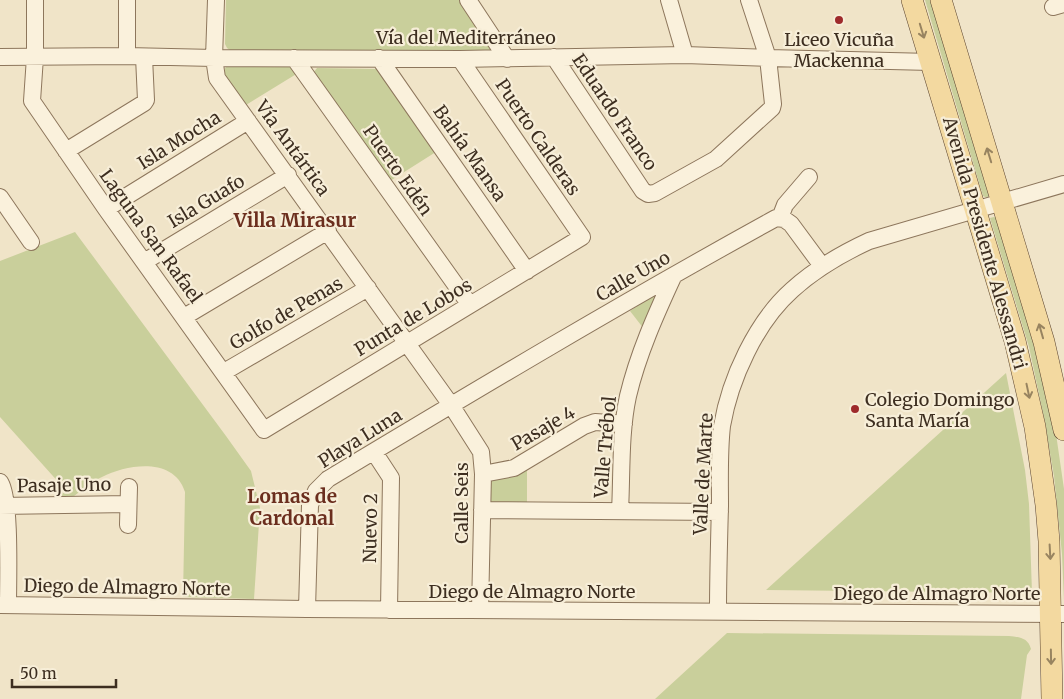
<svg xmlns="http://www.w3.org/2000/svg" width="1064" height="699" font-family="Merriweather,serif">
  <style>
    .green { fill: #c9cf9b }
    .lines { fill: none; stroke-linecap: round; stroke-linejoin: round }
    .minor-casing { stroke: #8d765c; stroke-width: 18 }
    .major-casing { stroke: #5b4430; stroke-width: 22 }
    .minor { stroke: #faf1dc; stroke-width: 16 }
    .major { stroke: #f3d9a0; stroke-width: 21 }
    .oneway { stroke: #988460 }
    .poi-dot { fill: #9e2a2b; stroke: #f7eed8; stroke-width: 2 }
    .labels { text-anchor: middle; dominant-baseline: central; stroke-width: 4.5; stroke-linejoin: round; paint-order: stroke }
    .street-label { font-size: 18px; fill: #3d2e20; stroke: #f7eed8 }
    .poi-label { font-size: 18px; fill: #3d2e20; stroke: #f7eed8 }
    .neighbourhood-label { font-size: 19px; font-weight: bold; fill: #6b2e1e; stroke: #f7eed8 }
  </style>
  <rect width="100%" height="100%" fill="#f0e4c8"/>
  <path class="green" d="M 226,0 L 462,0 L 494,47 L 491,51 L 231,51 L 227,48 L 225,44 Z
    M 925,0 L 933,0 L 990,194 L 987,198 L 983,196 Z
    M 229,65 L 290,67 L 296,69 L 298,73 L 246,105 L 224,74 L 225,68 Z
    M 317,68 L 378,69 L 439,150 L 390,181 L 313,73 Z
    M 994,217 L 997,217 L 1034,334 L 1055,427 L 1064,489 L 1064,601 L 1062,554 L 1054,476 L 1043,413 L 1029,347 L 990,218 Z
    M 75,232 L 226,436 L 251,471 L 260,508 L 254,599 L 183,597 L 185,492 C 174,457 128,464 102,477 C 91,482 80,492 70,499 L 62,498 L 61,485 L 0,417 L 0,261 Z
    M 658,294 L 644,329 L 630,311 L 653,295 Z
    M 1006,373 L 1025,470 L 1029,504 L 1032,593 L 766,590 Z
    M 527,466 L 527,503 L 488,503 L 490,478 Z
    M 727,633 L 1009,636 C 1020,637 1028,638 1031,649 L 1027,655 L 1021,699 L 655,699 Z"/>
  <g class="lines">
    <defs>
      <path id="minor" d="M 35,0 L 35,57 L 32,101 L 106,209 L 264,430 L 582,237 L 460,59
        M 216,0 L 214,58 L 217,78 L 451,405 L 481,452 L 483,474 L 480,610
        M 468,0 L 507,59
        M 669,0 L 685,55
        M 1053,7 L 1064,4
        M 127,56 L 127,0
        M 0,57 L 127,56 L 214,58 L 460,59 L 685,55 L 768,58 L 931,62
        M 554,57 L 643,191 L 648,194 L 655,193 L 716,159 L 772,108 L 773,104 L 768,58 L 749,0
        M 294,58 L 470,305
        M 379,58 L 527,271
        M 66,151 L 144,103 L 146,100 L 144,57
        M 0,197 L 31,242
        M 106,209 L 248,121
        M 780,218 L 785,205 L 809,177
        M 144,262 L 288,175
        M 184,317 L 328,231
        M 224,372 L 368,288
        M 374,452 L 391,478 L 389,610
        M 483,474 L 514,468 L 584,426 L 595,422 L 624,424
        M 0,482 C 11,497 8,581 8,605
        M 0,506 L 128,504
        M 482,510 L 720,512
        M 620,511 C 622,474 620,433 628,396 C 638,354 656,314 674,275
        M 128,525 L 129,487
        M 0,605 L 307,609 L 1064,614
        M 307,609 L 310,505 L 316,491 L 328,479 C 476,390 625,301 776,218 L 784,219 L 791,224 L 822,266
        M 718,612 C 718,577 719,541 720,506 C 720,480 719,452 722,426 C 730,379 756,322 792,290 C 815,269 841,254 869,241 L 1064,184"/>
      <path id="major" d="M 912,0 L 1015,341 L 1035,427 L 1046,505 L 1049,541 L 1052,699
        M 941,0 L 1044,342 L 1064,430"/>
    </defs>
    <use href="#minor" class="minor-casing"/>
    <use href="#major" class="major-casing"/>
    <use href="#minor" class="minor"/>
    <use href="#major" class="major"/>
  </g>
  <defs><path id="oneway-shaft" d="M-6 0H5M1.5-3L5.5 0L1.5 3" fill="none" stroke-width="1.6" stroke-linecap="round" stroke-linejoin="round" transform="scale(1.25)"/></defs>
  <g class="oneway">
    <use href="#oneway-shaft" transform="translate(922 31) rotate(73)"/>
    <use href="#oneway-shaft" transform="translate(989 155) rotate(-107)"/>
    <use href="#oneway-shaft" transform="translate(1041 331) rotate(-106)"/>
    <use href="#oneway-shaft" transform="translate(1028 391) rotate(78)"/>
    <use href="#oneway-shaft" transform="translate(1050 552) rotate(87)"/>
    <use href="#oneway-shaft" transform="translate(1051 657) rotate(89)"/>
  </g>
  <g class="poi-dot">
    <circle cx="839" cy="20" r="5"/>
    <circle cx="855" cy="409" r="5"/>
  </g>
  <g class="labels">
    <g class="street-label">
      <text x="466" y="37">Vía del Mediterráneo</text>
      <text transform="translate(615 112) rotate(56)">Eduardo Franco</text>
      <text transform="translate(538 137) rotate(56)">Puerto Calderas</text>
      <text transform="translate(179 140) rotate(-32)">Isla Mocha</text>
      <text transform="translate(293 148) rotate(54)">Vía Antártica</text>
      <text transform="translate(470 153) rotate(55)">Bahía Mansa</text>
      <text transform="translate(398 170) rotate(55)">Puerto Edén</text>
      <text transform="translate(206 201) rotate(-31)">Isla Guafo</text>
      <text transform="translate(151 236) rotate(54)">Laguna San Rafael</text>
      <text transform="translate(985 243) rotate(74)">Avenida Presidente Alessandri</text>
      <text transform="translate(633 276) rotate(-30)">Calle Uno</text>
      <text transform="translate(286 313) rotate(-30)">Golfo de Penas</text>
      <text transform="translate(413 317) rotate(-31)">Punta de Lobos</text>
      <text transform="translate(543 428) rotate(-30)">Pasaje 4</text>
      <text transform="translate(360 438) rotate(-32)">Playa Luna</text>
      <text transform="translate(605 447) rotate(-85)">Valle Trébol</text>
      <text transform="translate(703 474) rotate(-87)">Valle de Marte</text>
      <text transform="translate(64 485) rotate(-1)">Pasaje Uno</text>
      <text transform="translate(461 503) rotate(-90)">Calle Seis</text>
      <text transform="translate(370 528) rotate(-89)">Nuevo 2</text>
      <text transform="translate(127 587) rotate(1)">Diego de Almagro Norte</text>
      <text x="532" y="591">Diego de Almagro Norte</text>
      <text x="937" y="593">Diego de Almagro Norte</text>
    </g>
    <g class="poi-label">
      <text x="839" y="39">Liceo Vicuña<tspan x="839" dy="21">Mackenna</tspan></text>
      <text x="865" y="399" text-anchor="start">Colegio Domingo<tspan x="865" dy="21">Santa María</tspan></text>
    </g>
    <g class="neighbourhood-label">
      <text x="295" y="220">Villa Mirasur</text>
      <text x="292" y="496">Lomas de<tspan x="292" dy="22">Cardonal</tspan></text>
    </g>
  </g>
  <path d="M12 679v8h104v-8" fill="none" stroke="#3d2e20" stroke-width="2.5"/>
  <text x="20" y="679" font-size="15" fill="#3d2e20" stroke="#f7eed8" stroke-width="4" paint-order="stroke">50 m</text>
</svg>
